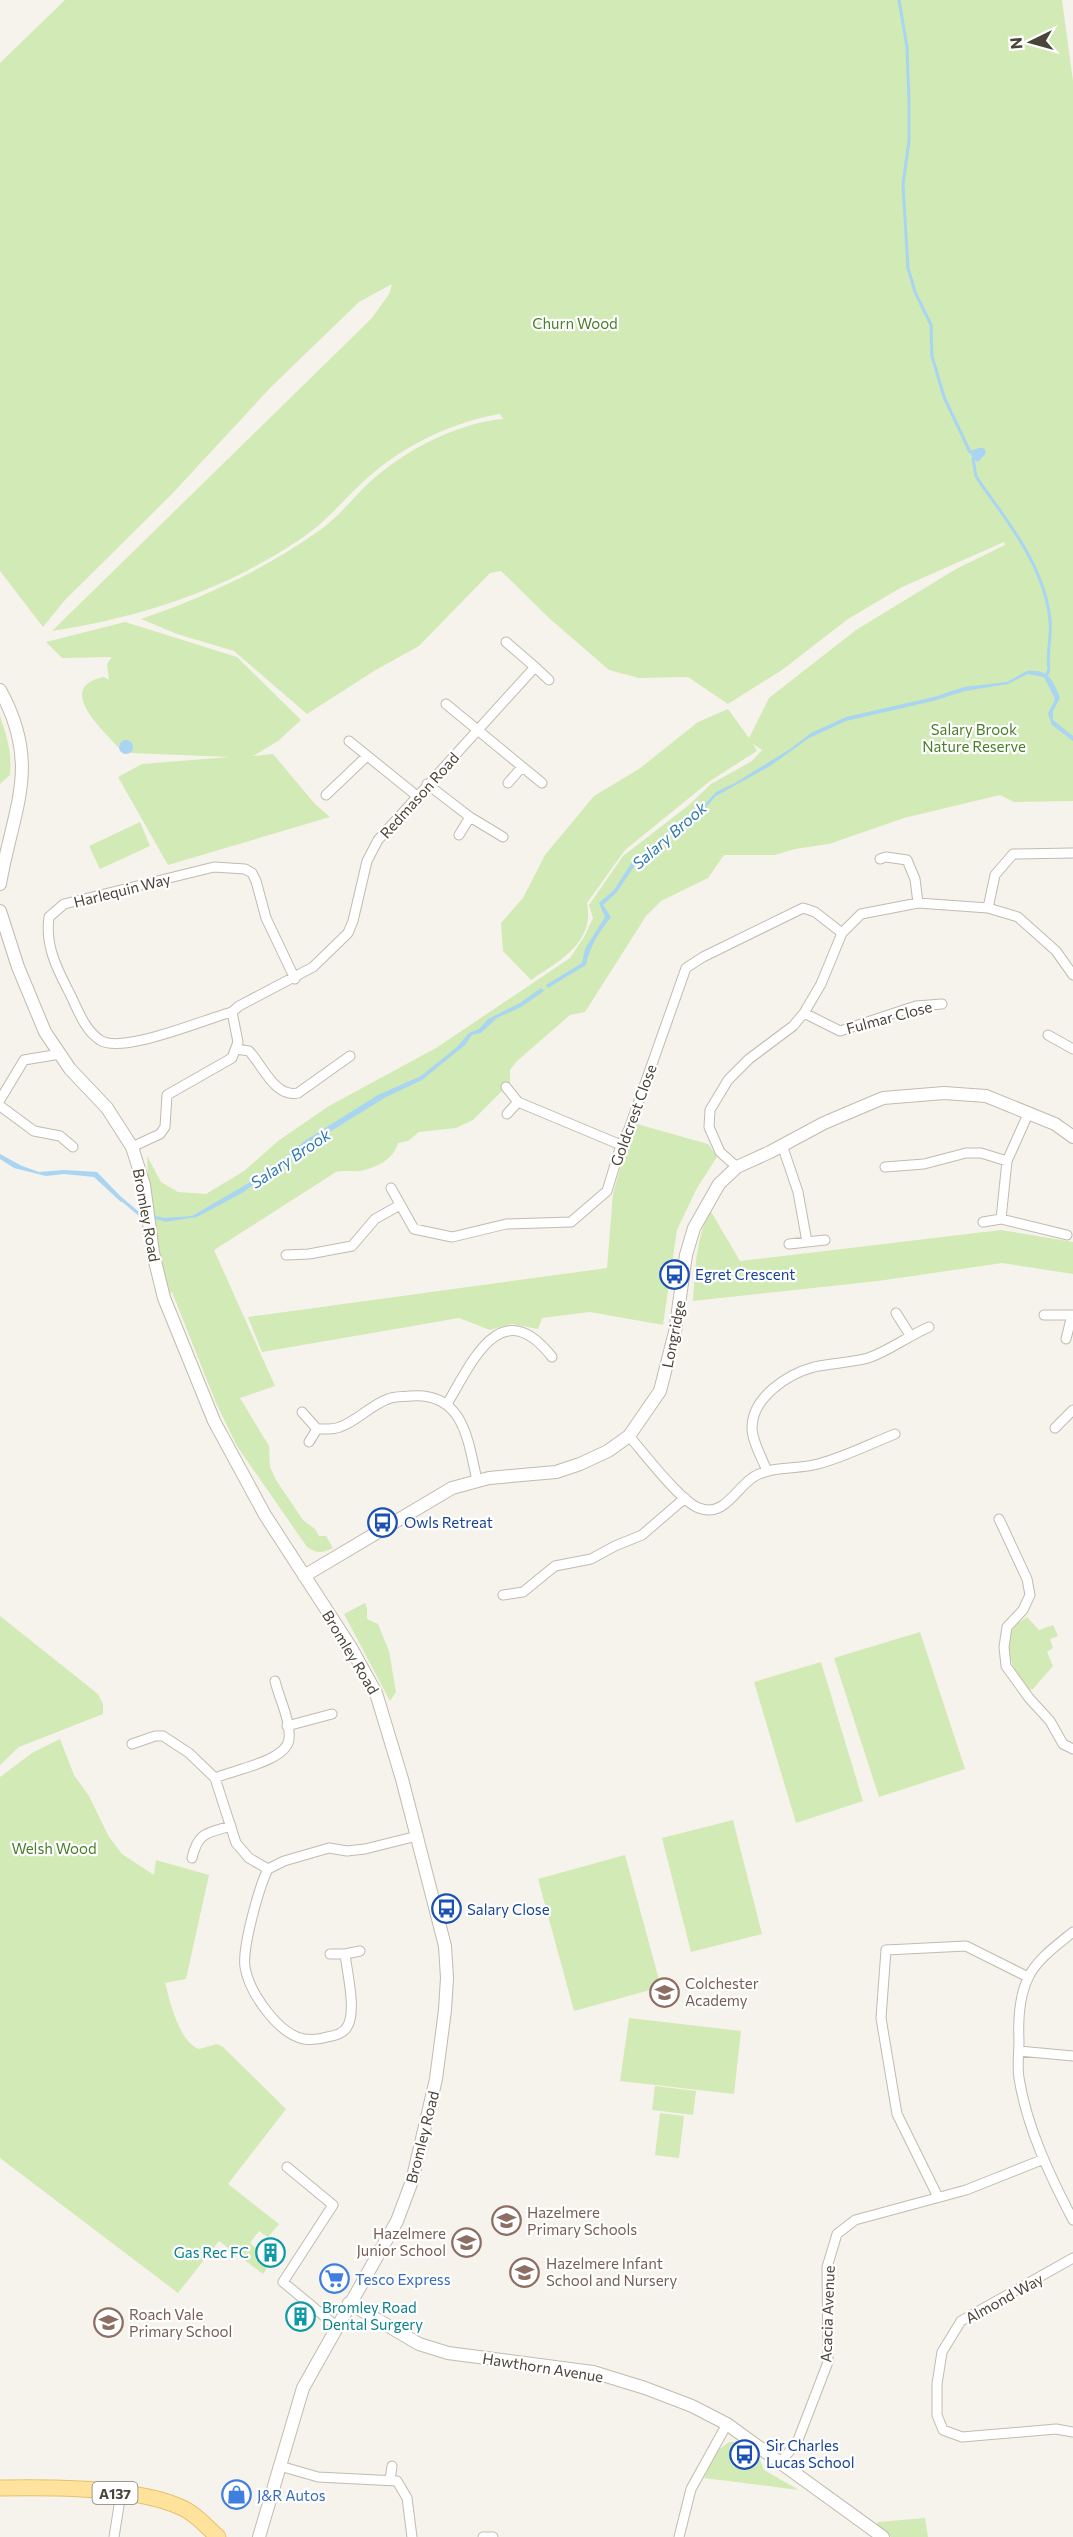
<svg xmlns="http://www.w3.org/2000/svg" width="1073" height="2537" font-family="Commissioner,sans-serif">
  <style>
    .green { fill: #d2eab5 }
    .water { fill: #a9d4f2 }
    .lines { fill: none; stroke-linecap: round; stroke-linejoin: round }
    .stream { stroke: #a9d4f2; stroke-width: 3 }
    .minor-casing { stroke: #c2bbae; stroke-width: 11 }
    .tertiary-casing { stroke: #c2bbae; stroke-width: 14 }
    .primary-casing { stroke: #e6c16a; stroke-width: 17 }
    .minor { stroke: #fff; stroke-width: 9 }
    .tertiary { stroke: #fff; stroke-width: 12 }
    .primary { stroke: #ffe39c; stroke-width: 15 }
    .labels { text-anchor: middle; dominant-baseline: central; stroke-width: 4.5; stroke-linejoin: round; paint-order: stroke }
    .shield { fill: #fff; stroke: #817c74; stroke-width: 1.5 }
    .shield-label { font-size: 14px; font-weight: bold; fill: #4b4439 }
    .park-label { font-size: 15px; fill: #4a7f2a; stroke: #fff }
    .street-label { font-size: 15px; fill: #4b4439; stroke: #fff }
    .transit-label { font-size: 15px; fill: #164399; stroke: #fff; text-anchor: start }
    .education-label { font-size: 15px; fill: #785e54; stroke: #fff; text-anchor: start }
    .culture-label { font-size: 15px; fill: #0d838f; stroke: #fff; text-anchor: end }
    .shop-label { font-size: 15px; fill: #366cbe; stroke: #fff; text-anchor: start }
    .water-label { font-size: 16px; font-style: italic; fill: #2e7ab2; stroke: #fff }
  </style>
  <rect width="100%" height="100%" fill="#f6f3ec"/>
  <path class="green" d="M 65,0 L 1062,0 L 1073,81 L 1073,801 L 1014,802 L 1000,795 L 904,818 L 829,844 L 795,849 L 775,855 L 724,855 L 708,878 L 661,901 L 646,916 L 585,1012 L 570,1015 L 517,1061 L 510,1070 L 510,1083 L 473,1120 L 456,1128 L 419,1132 L 408,1141 L 398,1143 C 394,1159 376,1168 360,1171 C 352,1172 345,1170 336,1172 L 214,1250 L 275,1386 L 240,1398 L 269,1446 L 270,1467 L 276,1480 L 303,1520 L 315,1529 L 319,1536 L 326,1536 L 333,1548 C 322,1553 317,1554 307,1547 L 237,1446 L 216,1403 L 172,1292 L 164,1298 L 148,1177 L 147,1156 L 161,1182 L 178,1192 L 206,1194 L 244,1171 L 278,1141 L 329,1106 L 436,1048 L 570,958 L 584,937 L 593,918 L 589,905 L 623,856 L 689,805 L 711,784 L 752,761 L 762,750 L 753,744 L 757,751 L 710,781 L 625,850 L 587,903 C 595,943 559,961 531,980 L 503,951 L 501,923 L 523,898 L 545,855 L 594,796 L 639,769 L 698,722 L 728,709 L 749,738 L 769,698 L 856,630 L 956,569 L 1005,545 L 1004,542 L 902,587 L 848,619 L 782,670 L 728,704 L 688,677 L 639,678 L 609,670 L 549,618 L 501,571 L 490,573 L 419,646 L 374,671 L 307,714 L 234,651 L 177,634 L 141,619 C 204,597 266,569 320,530 C 340,516 354,496 372,480 C 406,450 457,423 503,419 L 500,414 C 456,421 407,444 373,473 C 348,494 331,518 302,538 C 226,590 142,617 52,631 L 372,318 L 389,294 L 392,284 L 359,302 L 271,387 L 171,495 L 65,600 L 43,627 L 0,571 L 0,63 Z
    M 125,622 L 237,657 L 301,720 L 278,741 L 253,756 L 273,754 L 315,804 L 330,817 L 168,865 L 118,777 L 142,764 L 230,757 L 130,753 L 132,749 L 119,744 L 119,748 C 103,730 54,687 104,677 L 109,680 L 107,664 L 112,657 L 62,658 L 46,642 Z
    M 0,716 C 7,736 12,753 10,775 L 0,784 Z
    M 140,822 L 150,846 L 100,869 L 89,846 Z
    M 637,1124 L 708,1144 L 717,1157 L 697,1188 L 677,1230 L 663,1325 L 590,1312 L 542,1318 L 538,1329 L 512,1324 L 490,1330 L 459,1318 L 262,1352 L 248,1317 L 607,1268 L 613,1194 L 627,1143 Z
    M 710,1210 L 740,1261 L 1001,1230 L 1073,1242 L 1073,1274 L 1002,1263 L 878,1281 L 693,1301 C 695,1269 696,1239 710,1210 Z
    M 365,1603 L 367,1608 L 367,1619 L 378,1624 L 389,1651 L 396,1692 L 390,1701 L 344,1614 Z
    M 0,1616 L 98,1694 L 103,1704 L 103,1714 L 19,1747 L 0,1765 Z
    M 1027,1617 L 1039,1630 L 1053,1625 L 1058,1636 L 1050,1639 L 1053,1648 L 1047,1652 L 1053,1666 L 1033,1689 L 1029,1690 C 1015,1676 999,1644 1016,1625 C 1018,1622 1024,1620 1027,1617 Z
    M 920,1632 L 965,1769 L 879,1797 L 834,1658 Z
    M 821,1662 L 863,1801 L 796,1823 L 754,1682 Z
    M 60,1739 L 74,1775 L 89,1796 L 109,1837 L 122,1854 L 154,1875 L 156,1860 L 209,1875 L 186,1979 L 165,1983 C 170,2001 179,2042 199,2049 L 217,2044 L 223,2047 L 286,2109 L 228,2184 L 279,2224 L 268,2237 L 259,2231 L 250,2243 L 272,2261 L 263,2274 L 219,2241 L 178,2293 L 0,2158 L 0,1777 L 32,1753 Z
    M 733,1820 L 762,1934 L 691,1952 L 662,1838 Z
    M 625,1855 L 661,1987 L 574,2011 L 538,1879 Z
    M 629,2018 L 741,2031 L 734,2094 L 620,2081 Z
    M 655,2086 L 696,2091 L 693,2115 L 652,2110 Z
    M 660,2113 L 684,2116 L 679,2158 L 655,2155 Z
    M 729,2442 L 738,2442 L 760,2460 L 764,2470 L 799,2490 L 704,2478 L 717,2451 Z
    M 925,2518 L 928,2537 L 891,2537 L 876,2524 L 878,2522 Z"/>
  <path class="water" d="M 979,448 L 984,448 L 986,453 L 978,462 L 973,459 L 970,451 Z
    M 1027,671 C 1048,669 1053,679 1060,698 L 1053,711 L 1053,720 L 1073,736 L 1073,741 L 1052,725 L 1048,714 L 1055,699 L 1044,677 L 1028,674 L 1008,684 L 965,691 L 933,701 L 846,721 L 809,738 L 770,766 L 716,796 L 707,806 L 670,834 L 655,851 L 637,862 L 617,892 L 603,905 L 611,917 C 599,932 590,946 586,965 L 548,988 L 546,985 L 582,963 L 585,949 L 605,917 L 599,903 L 614,890 L 634,859 L 651,849 L 670,830 L 705,804 L 716,792 L 735,783 L 790,749 L 811,733 L 846,717 L 934,697 L 964,687 L 1007,682 Z
    M119 747a7 7 0 1 1 14 0a7 7 0 1 1-14 0Z
    M 541,988 L 544,991 L 521,1007 L 497,1018 L 481,1033 L 472,1035 L 465,1045 L 422,1080 L 386,1097 L 302,1149 L 242,1193 L 197,1217 L 164,1222 L 163,1218 L 192,1216 L 242,1187 L 272,1168 L 306,1140 L 378,1095 L 421,1076 L 457,1047 L 469,1033 L 479,1029 L 488,1019 L 520,1003 Z
    M 0,1154 L 22,1166 L 39,1172 L 64,1170 L 97,1172 L 124,1200 L 121,1202 L 94,1177 L 64,1174 L 46,1176 L 14,1168 L 0,1159 Z"/>
  <g class="lines">
    <path class="stream" d="M 899,0 L 907,47 L 909,103 L 909,141 L 903,185 L 908,268 L 915,292 L 931,325 L 932,356 L 944,397 L 970,452
      M 973,459 L 976,476 L 981,484 C 1010,524 1045,569 1050,620 C 1052,637 1046,653 1049,670 L 1047,674
      M 120,1198 L 139,1214 L 143,1215
      M 153,1217 L 167,1220"/>
    <defs>
      <path id="minor" d="M 535,667 L 549,680
        M 446,704 L 542,783
        M 349,741 L 417,796
        M 508,783 L 522,767
        M 427,784 L 470,817 L 503,837
        M 326,795 L 367,756
        M 459,835 L 470,817
        M 880,859 L 886,857 L 907,860 L 915,879 L 918,903
        M 988,908 L 995,875 L 1013,854 L 1073,853
        M 232,1012 C 205,1019 122,1055 100,1040 C 84,1030 77,1007 68,990 C 56,967 45,944 49,917 L 64,904 L 214,867 L 245,869 L 252,873 L 256,881 L 266,918 L 295,979
        M 804,1013 L 840,1031 L 916,1006 L 942,1004
        M 1048,1035 L 1073,1049
        M 236,1049 L 249,1051 C 263,1066 275,1098 298,1093 L 350,1056
        M 506,1087 L 518,1102 L 507,1114
        M 0,1100 L 24,1060 L 60,1054
        M 518,1102 L 621,1145
        M 0,1106 L 34,1131 L 60,1136 L 73,1147
        M 1029,1112 L 1007,1161 L 1001,1219 L 1067,1235
        M 782,1145 L 798,1192 L 807,1242
        M 132,1147 L 160,1134 L 165,1127 L 167,1095 L 232,1058 L 238,1042 L 232,1012 L 239,1006 L 313,967 L 348,933 L 353,921 L 367,861 L 378,840 L 535,667 L 506,642
        M 737,1167 L 720,1152 L 709,1127 L 710,1110 L 728,1080 L 749,1059 L 793,1026 L 804,1013 L 821,984 L 842,933 L 861,914 L 918,903 L 988,908 L 1018,917 L 1056,951 L 1073,975
        M 885,1167 L 924,1164 L 966,1153 L 981,1153 L 1007,1161
        M 391,1188 L 414,1229 L 452,1237 L 506,1224 L 571,1222 L 607,1191 L 621,1145 L 629,1129 L 686,968 L 703,957 L 803,908 L 815,912 L 842,933
        M 983,1222 L 1001,1219
        M 789,1244 L 825,1240
        M 286,1255 L 309,1254 L 352,1246 L 375,1219 L 400,1205
        M 896,1313 L 910,1335
        M 1044,1315 L 1073,1315
        M 1066,1339 L 1072,1315
        M 447,1404 C 472,1362 501,1292 552,1357
        M 302,1412 L 317,1429 C 324,1429 333,1430 340,1427 C 357,1421 371,1405 388,1399 C 394,1396 404,1397 411,1396 C 464,1392 468,1441 477,1480
        M 1055,1428 L 1073,1410
        M 629,1436 C 643,1452 681,1502 699,1508 C 725,1518 736,1487 755,1476 C 776,1465 796,1470 818,1464 C 844,1457 870,1444 895,1434
        M 309,1442 L 317,1429
        M 767,1471 C 762,1458 752,1441 752,1428 C 752,1397 788,1374 814,1367 C 831,1363 850,1363 868,1358 C 889,1351 908,1336 929,1327
        M 999,1519 L 1027,1579 L 1030,1595 L 1023,1610 L 1007,1627 L 1004,1647 L 1006,1666 L 1029,1698 L 1050,1721 L 1063,1744 L 1073,1749
        M 503,1595 L 523,1592 L 555,1566 L 591,1559 L 615,1546 L 642,1535 L 685,1498
        M 287,1726 L 332,1714
        M 132,1744 L 155,1736 L 163,1736 L 189,1753 L 215,1778 L 236,1843 L 249,1858 L 268,1869
        M 215,1778 C 233,1770 287,1761 289,1739 C 291,1721 279,1698 275,1681
        M 192,1858 C 198,1832 207,1833 231,1826
        M 1073,1932 C 1057,1945 1037,1959 1028,1978 C 1019,1997 1018,2020 1019,2041 C 1019,2053 1017,2066 1019,2078 C 1027,2128 1050,2176 1073,2220
        M 330,1954 L 345,1954 C 347,1972 357,2012 347,2027 C 343,2034 334,2036 327,2037 C 321,2039 311,2040 304,2039 C 278,2034 249,1992 245,1967 C 242,1948 259,1887 268,1869 L 284,1861 L 329,1848 L 347,1851 L 365,1849 L 417,1836
        M 345,1954 L 360,1951
        M 1019,2051 L 1073,2056
        M 287,2167 L 333,2205 L 283,2282 L 336,2326
        M 938,2197 L 897,2114 L 881,2018 L 886,1950 L 966,1946 L 1028,1977
        M 1073,2258 L 961,2321 L 942,2352 L 937,2384 L 937,2415 L 943,2430 L 962,2437 L 1056,2429 L 1073,2432
        M 781,2462 L 798,2440 L 828,2362 L 827,2267 L 837,2234 L 855,2220 L 966,2190 L 1044,2159
        M 280,2466 L 318,2477 L 397,2481 L 407,2498 L 412,2537
        M 390,2480 L 392,2466
        M 114,2537 L 121,2493
        M 483,2537 L 493,2537
        M 679,2537 L 691,2489 L 727,2424"/>
      <path id="tertiary" d="M 0,690 C 42,766 13,808 0,884
        M 0,911 L 18,967 L 45,1032 L 70,1069 L 107,1108 L 132,1147 L 144,1185 L 153,1253 L 164,1298 L 214,1421 L 265,1515 L 350,1646 L 376,1693 L 402,1779 L 445,1946 L 447,1978 L 445,2010 L 436,2079 L 412,2181 L 397,2221 L 303,2388 L 259,2537
        M 304,1576 L 452,1488 L 489,1478 L 556,1472 L 580,1464 L 608,1451 L 629,1436 L 660,1391 L 675,1332 L 686,1255 L 694,1228 L 719,1184 L 737,1167 L 770,1152 L 824,1123 L 883,1098 L 944,1093 L 986,1096 L 1055,1124 L 1073,1137
        M 349,2303 L 419,2344 L 448,2353 L 593,2372 L 645,2388 L 692,2406 L 727,2424 L 883,2537"/>
      <path id="primary" d="M 0,2488 C 48,2487 135,2487 178,2506 C 194,2512 206,2526 218,2537"/>
    </defs>
    <use href="#minor" class="minor-casing"/>
    <use href="#tertiary" class="tertiary-casing"/>
    <use href="#primary" class="primary-casing"/>
    <use href="#minor" class="minor"/>
    <use href="#tertiary" class="tertiary"/>
    <use href="#primary" class="primary"/>
  </g>
  <defs>
    <symbol id="bus-ring" viewBox="-11 -11 22 22"><circle r="9.5" fill="#fff" stroke="#1a4fb4" stroke-width="1.5"/><path d="M-5-6H5V4H4V6H2V4H-2V6H-4V4H-5ZM-3.5-4V0h7V-4ZM-3.5 1.2v1.5H-2V1.2ZM2 1.2v1.5H3.5V1.2Z" fill="#1a4fb4"/></symbol>
    <symbol id="school-ring" viewBox="-11 -11 22 22"><circle r="9.5" fill="#fff" stroke="#8d6e63" stroke-width="1.5"/><path d="M0-5L7-2L0 1L-7-2ZM-4 1L0 2.5L4 1V4Q0 6-4 4Z" fill="#8d6e63"/></symbol>
    <symbol id="building-ring" viewBox="-11 -11 22 22"><circle r="9.5" fill="#fff" stroke="#0f9aa8" stroke-width="1.5"/><path d="M-4-6H4V6H1V3H-1V6H-4ZM-2.5-4.3h1.7v1.8h-1.7ZM.8-4.3h1.7v1.8H.8ZM-2.5-1h1.7V.8h-1.7ZM.8-1h1.7V.8H.8Z" fill="#0f9aa8"/></symbol>
    <symbol id="supermarket-ring" viewBox="-11 -11 22 22"><circle r="9.5" fill="#fff" stroke="#3f7fe0" stroke-width="1.5"/><path d="M-6-5.5h2.5l.6 2H6L4.5 2H-2.5L-4.4-4H-6ZM-1.5 3.2a1.3 1.3 0 1 0 .1 0ZM3 3.2a1.3 1.3 0 1 0 .1 0Z" fill="#3f7fe0"/></symbol>
    <symbol id="shop-ring" viewBox="-11 -11 22 22"><circle r="9.5" fill="#fff" stroke="#3f7fe0" stroke-width="1.5"/><path d="M-5-2.5h2.3a2.7 3.5 0 0 1 5.4 0H5L5.5 6h-11ZM-1.5-2.5h3a1.5 2.3 0 0 0-3 0Z" fill="#3f7fe0"/></symbol>
  </defs>
  <g fill-rule="evenodd">
    <use href="#bus-ring" x="658" y="1258" width="33" height="33"/>
    <use href="#bus-ring" x="366" y="1506" width="33" height="33"/>
    <use href="#bus-ring" x="430" y="1892" width="33" height="33"/>
    <use href="#school-ring" x="648" y="1976" width="33" height="33"/>
    <use href="#school-ring" x="490" y="2204" width="33" height="33"/>
    <use href="#school-ring" x="450" y="2226" width="33" height="33"/>
    <use href="#building-ring" x="254" y="2236" width="33" height="33"/>
    <use href="#school-ring" x="508" y="2256" width="33" height="33"/>
    <use href="#supermarket-ring" x="318" y="2262" width="33" height="33"/>
    <use href="#building-ring" x="284" y="2300" width="33" height="33"/>
    <use href="#school-ring" x="92" y="2306" width="33" height="33"/>
    <use href="#bus-ring" x="728" y="2438" width="33" height="33"/>
    <use href="#shop-ring" x="220" y="2478" width="33" height="33"/>
  </g>
  <g class="labels">
    <rect class="shield" x="92.5" y="2482" width="45" height="22" rx="4.5"/>
    <g class="shield-label">
      <text x="115" y="2493">A137</text>
    </g>
    <g class="park-label">
      <text x="575" y="323">Churn Wood</text>
      <text x="974" y="729">Salary Brook<tspan x="974" dy="17">Nature Reserve</tspan></text>
      <text x="54" y="1848">Welsh Wood</text>
    </g>
    <g class="street-label">
      <text transform="translate(419 795) rotate(-48)">Redmason Road</text>
      <text transform="translate(122 890) rotate(-14)">Harlequin Way</text>
      <text transform="translate(889 1017) rotate(-15)">Fulmar Close</text>
      <text transform="translate(633 1115) rotate(-70)">Goldcrest Close</text>
      <text transform="translate(147 1215) rotate(80)">Bromley Road</text>
      <text transform="translate(673 1334) rotate(-79)">Longridge</text>
      <text transform="translate(351 1652) rotate(59)">Bromley Road</text>
      <text transform="translate(422 2137) rotate(-76)">Bromley Road</text>
      <text transform="translate(1004 2298) rotate(-29)">Almond Way</text>
      <text transform="translate(827 2314) rotate(-88)">Acacia Avenue</text>
      <text transform="translate(543 2367) rotate(9)">Hawthorn Avenue</text>
    </g>
    <g class="transit-label">
      <text x="695" y="1274">Egret Crescent</text>
      <text x="404" y="1522">Owls Retreat</text>
      <text x="467" y="1909">Salary Close</text>
      <text x="766" y="2445">Sir Charles<tspan x="766" dy="17">Lucas School</tspan></text>
    </g>
    <g class="education-label">
      <text x="685" y="1983">Colchester<tspan x="685" dy="17">Academy</tspan></text>
      <text x="527" y="2212">Hazelmere<tspan x="527" dy="17">Primary Schools</tspan></text>
      <text x="446" y="2233" text-anchor="end">Hazelmere<tspan x="446" dy="17">Junior School</tspan></text>
      <text x="546" y="2263">Hazelmere Infant<tspan x="546" dy="17">School and Nursery</tspan></text>
      <text x="129" y="2314">Roach Vale<tspan x="129" dy="17">Primary School</tspan></text>
    </g>
    <g class="culture-label">
      <text x="249" y="2252">Gas Rec FC</text>
      <text x="322" y="2307" text-anchor="start">Bromley Road<tspan x="322" dy="17">Dental Surgery</tspan></text>
    </g>
    <g class="shop-label">
      <text x="355" y="2279">Tesco Express</text>
      <text x="257" y="2495">J&amp;R Autos</text>
    </g>
    <g class="water-label">
      <text transform="translate(669 835) rotate(-41)">Salary Brook</text>
      <text transform="translate(290 1158) rotate(-34)">Salary Brook</text>
    </g>
  </g>
  <g transform="translate(1031 42) rotate(265)" stroke="#ffffff" stroke-width="4.5" paint-order="stroke">
  <path d="M0-4.5L10 22L0 15L-10 22Z" fill="#4b4439"/>
  <text y="-9" font-size="16" font-weight="bold" text-anchor="middle" fill="#4b4439">N</text>
  </g>
</svg>
